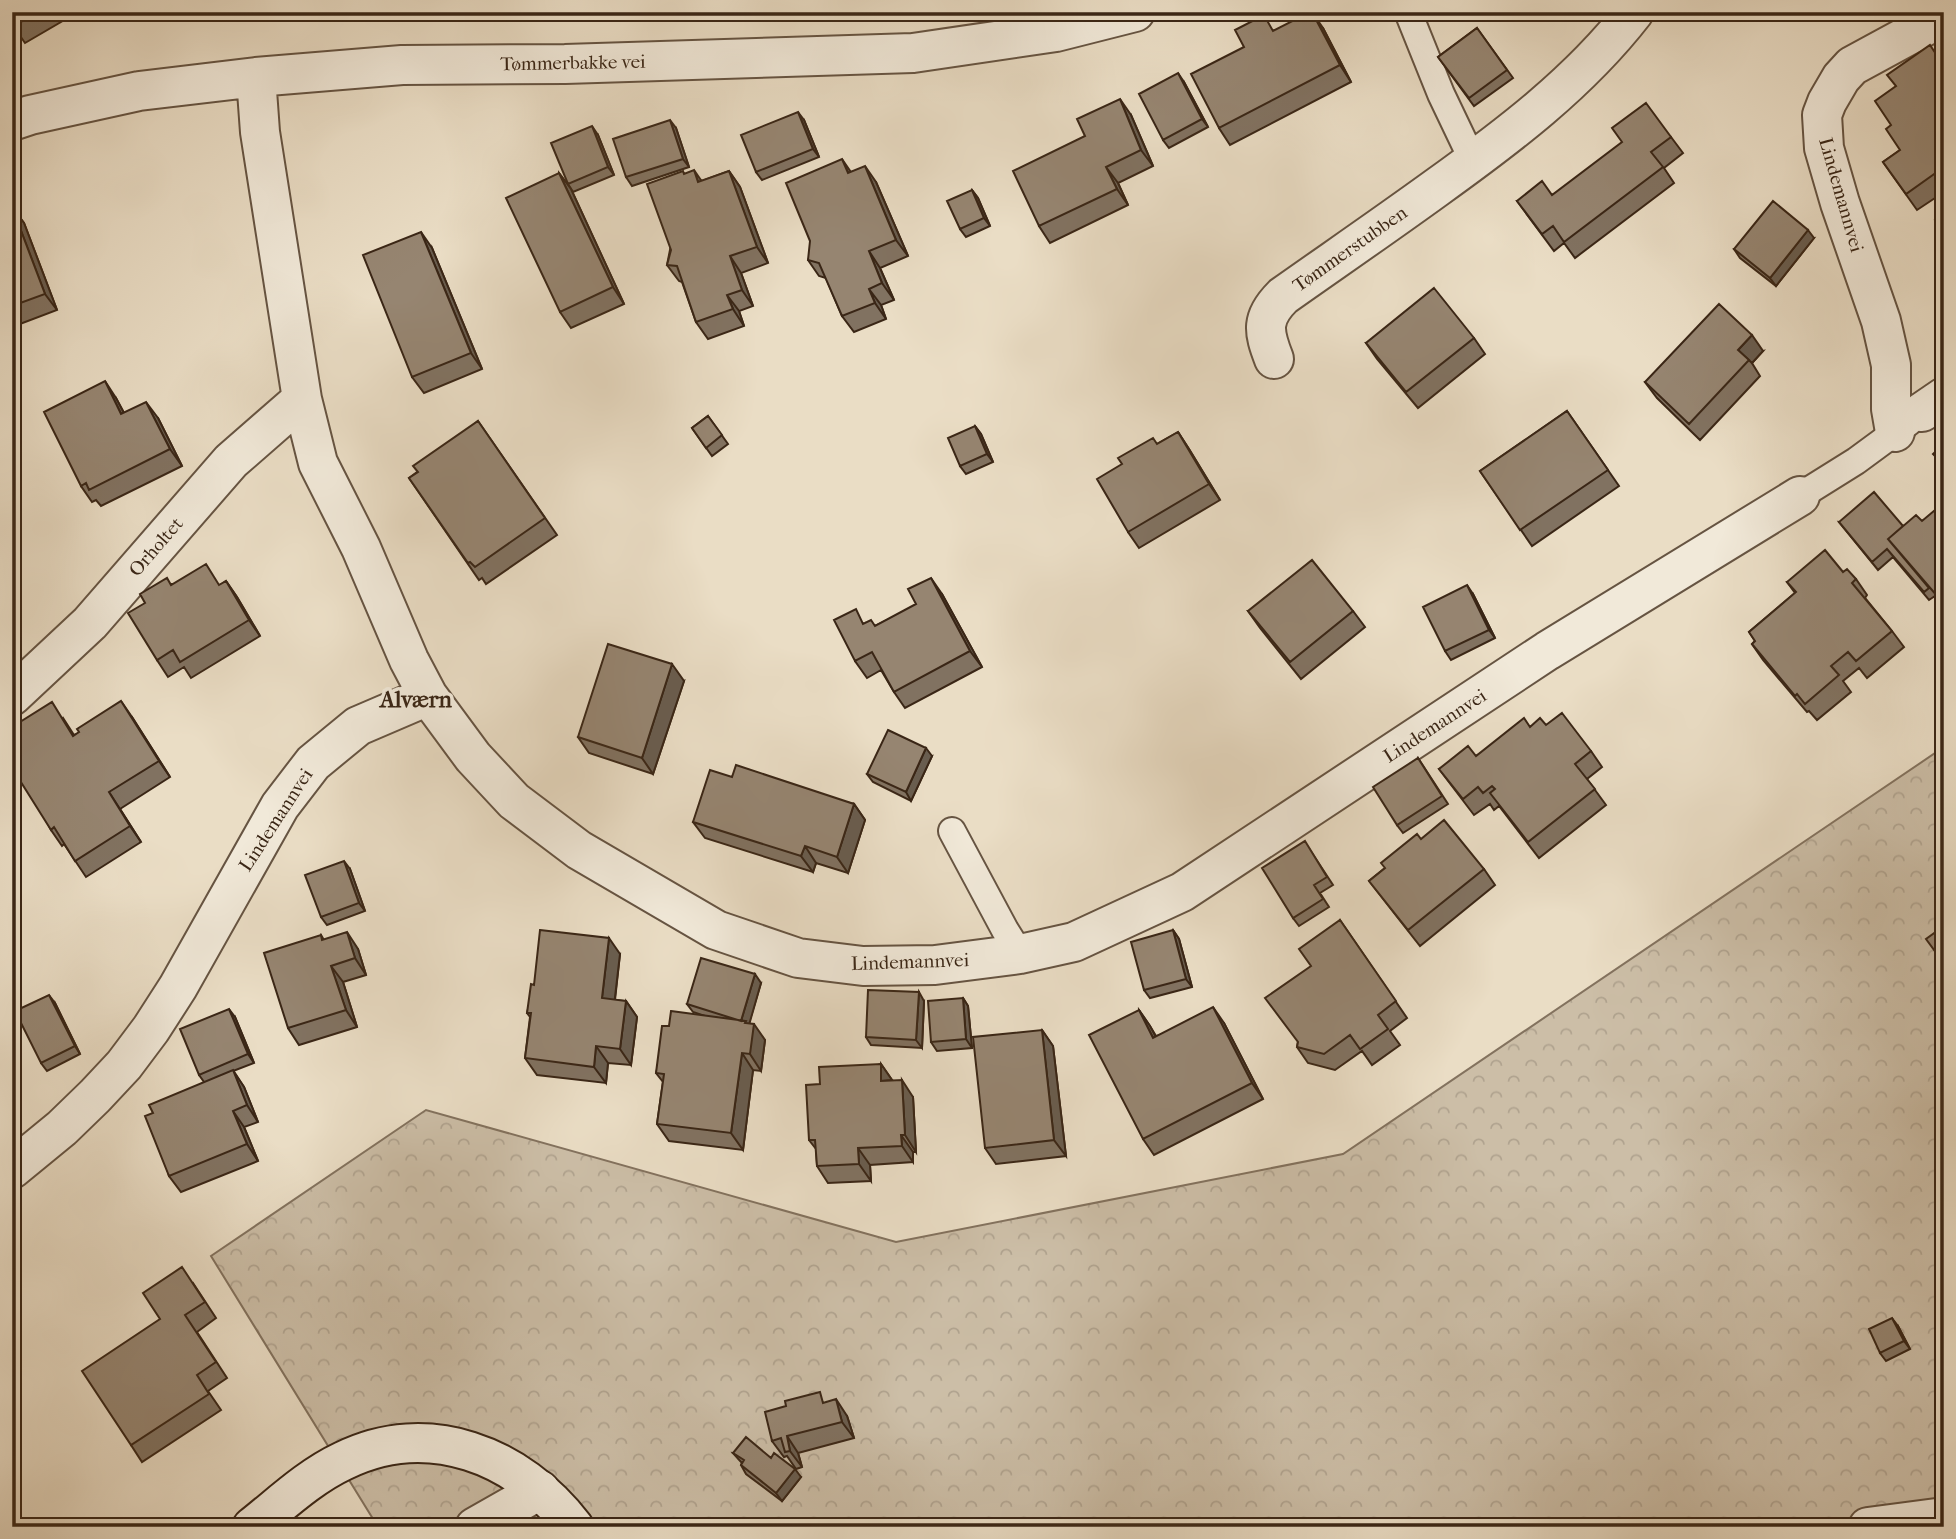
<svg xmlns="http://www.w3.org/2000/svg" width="1956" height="1539" font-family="'IM FELL French Canon',serif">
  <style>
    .forest { fill: url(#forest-crowns); stroke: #83725e; stroke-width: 2 }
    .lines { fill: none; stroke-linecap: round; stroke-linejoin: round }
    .lane-casing { stroke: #665442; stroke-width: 30 }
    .street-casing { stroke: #665442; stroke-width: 42 }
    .secondary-casing { stroke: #3a2616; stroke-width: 42 }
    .lane { stroke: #f1e9d9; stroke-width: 26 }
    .street { stroke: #f1e9d9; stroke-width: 38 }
    .secondary { stroke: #f1e9d9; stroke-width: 38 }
    .wall { fill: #817261; stroke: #3a2616; stroke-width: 2 }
    .shaded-wall { fill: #695d4f; stroke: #3a2616; stroke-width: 2 }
    .building { fill: #968571; stroke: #3a2616; stroke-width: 2 }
    .labels { text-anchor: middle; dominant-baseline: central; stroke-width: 7; stroke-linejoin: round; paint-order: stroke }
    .street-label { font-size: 19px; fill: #3a2616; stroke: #f1e9d9 }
    .quarter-label { font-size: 23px; font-weight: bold; fill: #3a2616; stroke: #f1e9d9 }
  </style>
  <defs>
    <pattern id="forest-crowns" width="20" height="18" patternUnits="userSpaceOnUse" patternTransform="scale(1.75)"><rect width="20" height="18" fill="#ccbea7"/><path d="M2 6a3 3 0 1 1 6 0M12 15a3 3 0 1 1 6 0" fill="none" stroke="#b0a38f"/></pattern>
  </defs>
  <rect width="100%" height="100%" fill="#eaddc5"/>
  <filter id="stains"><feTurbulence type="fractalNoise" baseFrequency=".00286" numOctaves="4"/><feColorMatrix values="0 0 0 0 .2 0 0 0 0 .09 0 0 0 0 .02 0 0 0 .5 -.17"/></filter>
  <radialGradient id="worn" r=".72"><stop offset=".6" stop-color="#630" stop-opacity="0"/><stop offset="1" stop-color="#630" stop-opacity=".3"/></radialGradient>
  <path class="forest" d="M 1944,747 L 1944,1527 L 378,1527 L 211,1256 L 426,1110 L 896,1242 L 1343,1154 Z"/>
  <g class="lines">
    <defs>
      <path id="lane" d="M 1408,12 L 1441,94 L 1473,161
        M 1800,496 L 1856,461 L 1909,422
        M 952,831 L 1005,930 L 1020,954"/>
      <path id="street" d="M 256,77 L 260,132 L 302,399 L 318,463 L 361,548 L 409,660 L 428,696 L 473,757 L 514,801 L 579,850 L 716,930 L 798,958 L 863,966 L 935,965 L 1020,954 L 1074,942 L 1182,892 L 1547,651 L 1800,496
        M 12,121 L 30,115 L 139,91 L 256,77 L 402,65 L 565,64 L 913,53 L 1056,32 L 1135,12
        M 1274,359 C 1263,331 1261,318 1283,296 C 1334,260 1385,225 1436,188 C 1507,137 1579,83 1634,12
        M 1922,412 L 1944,397
        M 1895,432 L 1891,409 L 1891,365 L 1881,321 L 1840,203 L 1824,148 L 1822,115 L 1827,102 L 1841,78 L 1852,66 L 1944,16
        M 12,696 L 90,623 L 231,461 L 302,399
        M 12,1169 L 62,1128 L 95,1096 L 124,1065 L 151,1029 L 178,987 L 280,806 L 313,763 L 358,726 L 428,696
        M 475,1527 L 540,1490
        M 1868,1527 L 1944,1517"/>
      <path id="secondary" d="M 252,1527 C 281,1504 309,1477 343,1461 C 428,1419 519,1455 574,1527"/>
    </defs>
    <use href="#lane" class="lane-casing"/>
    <use href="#street" class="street-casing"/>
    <use href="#secondary" class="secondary-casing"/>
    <use href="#lane" class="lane"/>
    <use href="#street" class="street"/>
    <use href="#secondary" class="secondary"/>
  </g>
  <path class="wall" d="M 12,12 L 78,12 L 25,43 L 12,24 Z
    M 644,12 L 690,12 L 646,15 Z
    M 1323,28 L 1351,82 L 1230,145 L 1219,128 L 1244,47 L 1275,30 Z
    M 1477,28 L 1513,78 L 1474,106 L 1438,57 Z
    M 1944,53 L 1944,192 L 1917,210 L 1883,162 L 1900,150 L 1938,57 Z
    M 1184,82 L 1208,127 L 1169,148 L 1163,140 Z
    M 1131,115 L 1153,166 L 1118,183 L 1128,205 L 1050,243 L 1039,226 Z
    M 804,120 L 819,157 L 762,180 L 756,172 Z
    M 676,128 L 689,167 L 632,186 L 626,177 Z
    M 598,135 L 614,175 L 573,192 L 568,184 Z
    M 1671,137 L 1683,153 L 1664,168 L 1674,183 L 1575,258 L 1564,243 L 1554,251 L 1517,201 L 1552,195 Z
    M 729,171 L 740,187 L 768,263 L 741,273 L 753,306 L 739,311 L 744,326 L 708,339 L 696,322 L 682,282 L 679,281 L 667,265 L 685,174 L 702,181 Z
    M 851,172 L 876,182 L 908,256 L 880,268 L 894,300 L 881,305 L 886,319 L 854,332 L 842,316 L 826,278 L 819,276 L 808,260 Z
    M 559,173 L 571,189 L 624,304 L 571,328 L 560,312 Z
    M 972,190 L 978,198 L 990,226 L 966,237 L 960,229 Z
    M 12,207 L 24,223 L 57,310 L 12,327 Z
    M 1814,238 L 1776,286 L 1740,258 L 1734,249 Z
    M 432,248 L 482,369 L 424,393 L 412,377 Z
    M 1474,338 L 1485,354 L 1418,408 L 1377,359 L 1366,343 Z
    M 1763,351 L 1752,363 L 1760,376 L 1700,440 L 1657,398 L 1645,382 Z
    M 116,398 L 124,413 L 158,418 L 182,466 L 101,506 L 96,500 L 92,502 L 81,486 Z
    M 1567,411 L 1619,486 L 1532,546 L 1480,471 Z
    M 708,416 L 728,444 L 712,456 L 692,428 Z
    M 478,421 L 557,535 L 486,584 L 482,578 L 479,580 L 409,478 L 417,472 Z
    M 975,426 L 981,434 L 993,462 L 966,474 L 960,466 Z
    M 1178,432 L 1189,449 L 1220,500 L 1139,548 L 1128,532 L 1157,444 Z
    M 1944,508 L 1944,607 L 1935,596 L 1929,600 L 1893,557 L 1878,570 L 1839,522 L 1903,526 L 1922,521 Z
    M 1843,572 L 1856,579 L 1867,595 L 1865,598 L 1892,631 L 1904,647 L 1867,678 L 1859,668 L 1843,681 L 1851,692 L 1817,720 L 1809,711 L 1807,712 L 1763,660 L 1752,644 L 1755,641 L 1749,632 L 1795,593 L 1787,582 Z
    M 226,581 L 237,597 L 260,636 L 191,678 L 184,667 L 168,677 L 157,660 L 171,584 L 220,585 Z
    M 942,594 L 982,667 L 905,708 L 894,692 L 881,670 L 867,678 L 855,661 L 866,623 L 875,626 Z
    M 1473,594 L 1495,638 L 1451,660 L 1445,651 Z
    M 1248,611 L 1353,611 L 1365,627 L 1301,679 L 1260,628 Z
    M 684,681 L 653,774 L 589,753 L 578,737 Z
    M 132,717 L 170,777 L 120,809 L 141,842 L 86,877 L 64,844 L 62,846 L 51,830 L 19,768 L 63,718 L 74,735 Z
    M 1530,727 L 1591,751 L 1602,767 L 1587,779 L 1606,805 L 1539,858 L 1499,806 L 1494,810 L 1490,804 L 1474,815 L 1439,769 L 1476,756 Z
    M 932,756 L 911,801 L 873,782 L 867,774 Z
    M 1418,758 L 1448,804 L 1403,833 L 1397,825 Z
    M 732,777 L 854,804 L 865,820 L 848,873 L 816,863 L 813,872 L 705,838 L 693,822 Z
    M 1421,839 L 1484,869 L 1495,885 L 1420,946 L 1369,881 Z
    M 1310,850 L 1333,885 L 1320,893 L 1329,907 L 1299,926 L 1293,918 Z
    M 350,869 L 365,911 L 327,925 L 321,917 Z
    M 1340,920 L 1407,1018 L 1390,1031 L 1400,1045 L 1372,1065 L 1362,1051 L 1335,1070 L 1308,1063 L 1297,1047 L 1311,966 Z
    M 1173,930 L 1179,939 L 1192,987 L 1150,998 L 1144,990 Z
    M 321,935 L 324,940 L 358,949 L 366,975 L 343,982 L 357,1027 L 299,1045 L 288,1028 Z
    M 620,954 L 615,1000 L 626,1001 L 637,1017 L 631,1065 L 608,1063 L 606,1083 L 537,1075 L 525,1058 L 530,1017 L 527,1013 L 534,985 Z
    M 761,983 L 749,1023 L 765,1040 L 761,1071 L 753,1070 L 743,1150 L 669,1141 L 657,1124 L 663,1082 L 656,1073 L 669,1026 L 702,1015 L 693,1012 L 687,1004 Z
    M 963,998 L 968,1006 L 972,1048 L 937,1051 L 931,1042 Z
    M 924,1001 L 922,1048 L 871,1045 L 866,1037 Z
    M 55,1003 L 80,1054 L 47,1071 L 41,1063 Z
    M 1139,1010 L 1150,1026 L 1156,1036 L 1224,1023 L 1263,1099 L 1154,1155 L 1143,1139 Z
    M 235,1017 L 254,1063 L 233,1071 L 244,1087 L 258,1122 L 244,1127 L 258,1161 L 181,1192 L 169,1176 L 153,1113 L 204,1082 L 199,1075 Z
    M 1042,1030 L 1053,1046 L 1066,1156 L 996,1164 L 985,1148 Z
    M 881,1064 L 892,1080 L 913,1097 L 916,1152 L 913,1152 L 913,1162 L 870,1165 L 871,1181 L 828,1183 L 817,1166 L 816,1149 L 809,1140 L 820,1084 Z
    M 193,1283 L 216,1318 L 197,1332 L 227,1378 L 208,1391 L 221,1410 L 142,1462 L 131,1445 L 160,1319 Z
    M 1898,1326 L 1910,1349 L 1886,1361 L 1880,1353 Z
    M 827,1402 L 847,1416 L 854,1438 L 798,1453 L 802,1467 L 796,1469 L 787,1456 L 784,1457 L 772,1441 Z
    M 733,1453 L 771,1458 L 801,1477 L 782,1501 L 746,1474 L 741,1465 L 742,1463 Z"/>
  <path class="shaded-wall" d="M 1312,12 L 1323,28 L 1351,82 L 1340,65 Z
    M 1506,12 L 1514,12 L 1510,18 Z
    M 1178,73 L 1184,82 L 1208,127 L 1202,119 Z
    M 1120,99 L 1131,115 L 1153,166 L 1141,150 Z
    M 798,112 L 804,120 L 819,157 L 813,149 Z
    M 670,120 L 676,128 L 689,167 L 683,159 Z
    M 592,126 L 598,135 L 614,175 L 608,167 Z
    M 842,159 L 853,175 L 848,173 Z
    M 865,166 L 876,182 L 908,256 L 896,240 Z
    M 1106,167 L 1118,183 L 1128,205 L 1117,189 Z
    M 694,170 L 705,186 L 698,182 Z
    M 729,171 L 740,187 L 768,263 L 757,247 Z
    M 559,173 L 571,189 L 624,304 L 613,287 Z
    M 972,190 L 978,198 L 990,226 L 984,218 Z
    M 12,207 L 24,223 L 57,310 L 45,294 Z
    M 1808,230 L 1814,238 L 1776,286 L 1770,278 Z
    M 421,232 L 432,248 L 482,369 L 471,353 Z
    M 869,251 L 880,268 L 894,300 L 882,283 Z
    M 730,256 L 741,273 L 753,306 L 742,290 Z
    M 869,289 L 881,305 L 886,319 L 875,303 Z
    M 727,295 L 739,311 L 744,326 L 733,309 Z
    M 1752,335 L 1763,351 L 1752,363 L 1738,350 Z
    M 105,381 L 116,398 L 133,430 L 121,414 Z
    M 146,402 L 158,418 L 182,466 L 170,449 Z
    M 975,426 L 981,434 L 993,462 L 987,454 Z
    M 1178,432 L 1189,449 L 1220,500 L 1209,484 Z
    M 931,578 L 942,594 L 982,667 L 970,651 Z
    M 226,581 L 237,597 L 260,636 L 249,620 Z
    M 1467,585 L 1473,594 L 1495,638 L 1489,630 Z
    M 672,664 L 684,681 L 653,774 L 642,758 Z
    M 121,701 L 132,717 L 170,777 L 159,761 Z
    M 926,748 L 932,756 L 911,801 L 906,792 Z
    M 109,792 L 120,809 L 141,842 L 130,826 Z
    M 854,804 L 865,820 L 848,873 L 837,857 Z
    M 805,846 L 816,863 L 813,872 L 801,856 Z
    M 344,861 L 350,869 L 365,911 L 359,903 Z
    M 1173,930 L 1179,939 L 1192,987 L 1186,979 Z
    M 347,932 L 358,949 L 366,975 L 355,958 Z
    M 609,938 L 620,954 L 613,1014 L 602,998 Z
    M 331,966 L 343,982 L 357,1027 L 346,1010 Z
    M 755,974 L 761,983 L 749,1025 L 754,1024 L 765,1040 L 761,1071 L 750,1054 L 741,1021 Z
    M 919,992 L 924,1001 L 922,1048 L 916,1040 Z
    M 49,995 L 55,1003 L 80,1054 L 75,1046 Z
    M 963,998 L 968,1006 L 972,1048 L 966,1039 Z
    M 626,1001 L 637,1017 L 631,1065 L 620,1049 Z
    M 1213,1007 L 1224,1023 L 1263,1099 L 1252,1083 Z
    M 229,1009 L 235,1017 L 254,1063 L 248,1054 Z
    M 1139,1010 L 1150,1026 L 1165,1054 L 1153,1038 Z
    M 1042,1030 L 1053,1046 L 1066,1156 L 1054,1140 Z
    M 596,1046 L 608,1063 L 606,1083 L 594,1067 Z
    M 742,1053 L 753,1070 L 743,1150 L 731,1133 Z
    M 881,1064 L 892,1080 L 881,1081 Z
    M 233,1070 L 244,1087 L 258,1122 L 247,1105 Z
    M 902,1080 L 913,1097 L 916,1152 L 905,1135 Z
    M 233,1111 L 244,1127 L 258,1161 L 247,1144 Z
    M 901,1135 L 913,1152 L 913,1162 L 902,1146 Z
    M 858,1148 L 870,1165 L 871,1181 L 859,1164 Z
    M 1892,1318 L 1898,1326 L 1910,1349 L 1904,1341 Z
    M 836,1399 L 847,1416 L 854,1438 L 842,1422 Z
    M 787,1436 L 798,1453 L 802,1467 L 790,1451 Z
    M 795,1469 L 801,1477 L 782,1501 L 776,1493 Z"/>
  <path class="building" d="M 12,12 L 38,12 L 14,26 L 12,24 Z
    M 1310,12 L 1312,12 L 1340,65 L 1219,128 L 1191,74 L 1244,47 L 1235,30 L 1264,15 L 1273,31 Z
    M 1477,28 L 1507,70 L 1469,98 L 1438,57 Z
    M 1930,45 L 1938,57 L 1944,53 L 1944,135 L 1936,141 L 1944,152 L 1944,167 L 1906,194 L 1883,162 L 1900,150 L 1886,129 L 1891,125 L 1875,101 L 1896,86 L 1887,75 Z
    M 1178,73 L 1202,119 L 1163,140 L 1139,94 Z
    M 1120,99 L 1141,150 L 1106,167 L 1117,189 L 1039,226 L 1013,171 L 1085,136 L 1077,119 Z
    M 1646,103 L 1671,137 L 1651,152 L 1663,167 L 1564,242 L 1553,226 L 1542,234 L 1517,201 L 1542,181 L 1552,195 L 1622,142 L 1612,128 Z
    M 798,112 L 813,149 L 756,172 L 741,135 Z
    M 670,120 L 683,159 L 626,177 L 613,139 Z
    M 592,126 L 608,167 L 568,184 L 551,143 Z
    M 842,159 L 848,173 L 865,166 L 896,240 L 869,251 L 882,283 L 869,289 L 875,303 L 842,316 L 819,263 L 808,260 L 810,241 L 786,183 Z
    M 694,170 L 698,182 L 729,171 L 757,247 L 730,256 L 742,290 L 727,295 L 733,309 L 696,322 L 677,266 L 667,265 L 671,250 L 647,184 L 683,171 L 684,174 Z
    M 559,173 L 613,287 L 560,312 L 506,198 Z
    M 972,190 L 984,218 L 960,229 L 947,201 Z
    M 1773,201 L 1808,230 L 1770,278 L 1734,249 Z
    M 12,207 L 45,294 L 12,306 Z
    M 1944,214 L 1944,234 L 1935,220 Z
    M 421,232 L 471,353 L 412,377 L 363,255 Z
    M 1434,288 L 1474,338 L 1406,392 L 1366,343 Z
    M 1719,304 L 1752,335 L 1738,350 L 1749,360 L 1689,424 L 1645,382 Z
    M 105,381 L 121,414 L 146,402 L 170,449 L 89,490 L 86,483 L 81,486 L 44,412 Z
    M 1567,411 L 1608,470 L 1520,530 L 1480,471 Z
    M 708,416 L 722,435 L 706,448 L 692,428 Z
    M 478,421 L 545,518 L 475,567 L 470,562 L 468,563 L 409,478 L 418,472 L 413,466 Z
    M 975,426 L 987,454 L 960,466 L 948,438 Z
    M 1178,432 L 1209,484 L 1128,532 L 1097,479 L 1122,464 L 1118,458 L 1153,438 L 1157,444 Z
    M 1944,444 L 1944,465 L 1933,454 Z
    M 1874,492 L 1903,526 L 1888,539 L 1929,588 L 1924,592 L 1887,549 L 1872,562 L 1839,522 Z
    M 1941,505 L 1944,508 L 1944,604 L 1888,539 L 1916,515 L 1922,521 Z
    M 1825,550 L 1843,572 L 1847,569 L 1856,579 L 1852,583 L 1892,631 L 1856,661 L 1848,652 L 1831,666 L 1839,675 L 1805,704 L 1797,694 L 1795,696 L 1752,644 L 1755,641 L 1749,632 L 1796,592 L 1787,582 Z
    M 1312,560 L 1353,611 L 1290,662 L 1248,611 Z
    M 206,564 L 219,585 L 226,581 L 249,620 L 180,662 L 173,650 L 157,660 L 128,613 L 145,603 L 140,594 L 167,578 L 171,585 Z
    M 931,578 L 970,651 L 894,692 L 872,652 L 855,661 L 834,620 L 856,609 L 863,624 L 871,620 L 875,626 L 916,604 L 908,589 Z
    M 1467,585 L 1489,630 L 1445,651 L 1423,607 Z
    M 608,644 L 672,664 L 642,758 L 578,737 Z
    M 121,701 L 159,761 L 109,792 L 130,826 L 75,861 L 54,827 L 51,830 L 14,771 L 19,768 L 12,758 L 12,727 L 52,702 L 73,736 L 79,732 L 77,729 Z
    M 1562,713 L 1591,751 L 1575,764 L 1595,789 L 1528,842 L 1490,793 L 1495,789 L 1492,786 L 1483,793 L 1478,787 L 1463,799 L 1439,769 L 1468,746 L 1476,756 L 1524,718 L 1530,727 L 1540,718 L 1546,725 Z
    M 888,730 L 926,748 L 906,792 L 867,774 Z
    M 1418,758 L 1442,796 L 1397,825 L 1373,787 Z
    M 736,765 L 854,804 L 837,857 L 805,846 L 801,856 L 693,822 L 710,770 L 732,777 Z
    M 1444,820 L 1484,869 L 1408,930 L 1369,881 L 1385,868 L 1381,863 L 1417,834 L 1421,839 Z
    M 1305,841 L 1327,877 L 1314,885 L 1323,899 L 1293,918 L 1262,868 Z
    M 344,861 L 359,903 L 321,917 L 305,875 Z
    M 1340,920 L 1396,1001 L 1378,1015 L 1388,1029 L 1360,1049 L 1350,1035 L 1324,1054 L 1297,1047 L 1298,1042 L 1265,998 L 1311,966 L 1299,949 Z
    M 1944,926 L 1944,955 L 1940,958 L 1926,939 Z
    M 540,930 L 609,938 L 602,998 L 626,1001 L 620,1049 L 596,1046 L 594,1067 L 525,1058 L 531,1013 L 527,1013 L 531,984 L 534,985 Z
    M 1173,930 L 1186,979 L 1144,990 L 1131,942 Z
    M 347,932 L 355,958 L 331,966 L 346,1010 L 288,1028 L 264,953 L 321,935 L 322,940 Z
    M 701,958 L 755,974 L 741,1021 L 687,1004 Z
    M 868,990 L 919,992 L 916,1040 L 866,1037 Z
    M 49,995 L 75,1046 L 41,1063 L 15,1011 Z
    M 963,998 L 966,1039 L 931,1042 L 928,1001 Z
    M 1213,1007 L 1252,1083 L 1143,1139 L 1089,1035 L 1139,1010 L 1153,1038 Z
    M 229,1009 L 248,1054 L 199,1075 L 180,1029 Z
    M 671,1011 L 746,1021 L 745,1023 L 754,1024 L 750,1054 L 742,1053 L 731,1133 L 657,1124 L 664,1074 L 656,1073 L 662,1026 L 669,1026 Z
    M 1042,1030 L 1054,1140 L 985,1148 L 973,1037 Z
    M 881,1064 L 881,1081 L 902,1080 L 905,1135 L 901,1135 L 902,1146 L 858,1148 L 859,1164 L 817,1166 L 815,1140 L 809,1140 L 806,1085 L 820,1084 L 819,1067 Z
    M 233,1070 L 247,1105 L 233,1111 L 247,1144 L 169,1176 L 145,1116 L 153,1113 L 149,1105 Z
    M 182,1267 L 205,1302 L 185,1315 L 216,1362 L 197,1375 L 209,1394 L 131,1445 L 82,1371 L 160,1319 L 143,1293 Z
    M 1892,1318 L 1904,1341 L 1880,1353 L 1869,1329 Z
    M 820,1392 L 823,1403 L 836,1399 L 842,1422 L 787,1436 L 790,1451 L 785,1452 L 781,1438 L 772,1441 L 765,1412 L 786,1406 L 785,1401 Z
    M 746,1437 L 771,1458 L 774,1453 L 795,1469 L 776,1493 L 741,1465 L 744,1460 L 733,1453 Z"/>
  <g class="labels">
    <g class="street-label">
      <text transform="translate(573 63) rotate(-1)">Tømmerbakke vei</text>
      <text transform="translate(1841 195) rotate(74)">Lindemannvei</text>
      <text transform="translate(1350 249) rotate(-35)">Tømmerstubben</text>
      <text transform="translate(156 547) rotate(-49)">Orholtet</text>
      <text transform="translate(1435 726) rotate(-33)">Lindemannvei</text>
      <text transform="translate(276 820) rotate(-57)">Lindemannvei</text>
      <text transform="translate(910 962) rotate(-2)">Lindemannvei</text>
    </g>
    <g class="quarter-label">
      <text x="416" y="699">Alværn</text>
    </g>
  </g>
  <rect width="1956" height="1539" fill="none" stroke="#eaddc5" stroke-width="42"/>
  <rect x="14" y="14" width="1928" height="1511" fill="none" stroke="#3a2616" stroke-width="3.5"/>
  <rect x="21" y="21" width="1914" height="1497" fill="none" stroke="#3a2616" stroke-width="2"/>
  <rect width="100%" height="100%" filter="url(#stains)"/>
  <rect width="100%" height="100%" fill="url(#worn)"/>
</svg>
